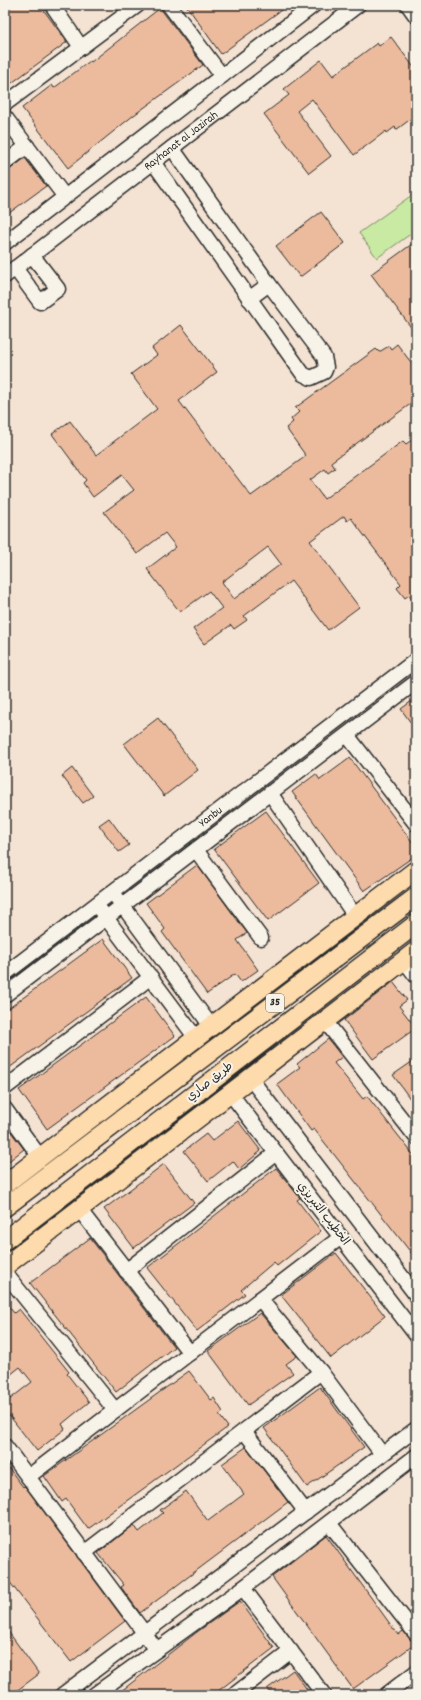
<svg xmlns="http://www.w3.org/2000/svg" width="421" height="1700" font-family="Dekko,'Playpen Sans Arabic',sans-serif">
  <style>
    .green { fill: #c8eaa3; stroke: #7a8a67 }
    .building { fill: #ecbb9d; stroke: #2b2b2b; fill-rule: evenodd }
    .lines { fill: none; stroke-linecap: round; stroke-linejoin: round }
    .minor-casing { stroke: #2b2b2b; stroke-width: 17 }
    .major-casing { stroke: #2b2b2b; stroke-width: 21 }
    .minor { stroke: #f7f3e8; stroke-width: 14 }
    .major { stroke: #fedbac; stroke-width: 18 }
    .labels { text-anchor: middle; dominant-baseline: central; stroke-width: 4; stroke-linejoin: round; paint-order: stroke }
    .shield { fill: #f7f3e8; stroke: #686764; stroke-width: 1 }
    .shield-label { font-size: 11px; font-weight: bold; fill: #2b2b2b }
    .street-label { font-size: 12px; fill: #2b2b2b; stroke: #f7f3e8 }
  </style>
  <rect width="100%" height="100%" fill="#f4e2d2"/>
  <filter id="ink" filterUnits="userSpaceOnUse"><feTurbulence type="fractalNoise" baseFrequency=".025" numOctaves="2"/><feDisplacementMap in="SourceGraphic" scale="8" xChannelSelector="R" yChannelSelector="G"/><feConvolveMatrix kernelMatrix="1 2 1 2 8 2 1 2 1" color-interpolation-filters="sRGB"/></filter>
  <g filter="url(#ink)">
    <path class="green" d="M 412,195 L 416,201 L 416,230 L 377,258 L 359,233 Z"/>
    <path class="building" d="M 5,5 L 40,5 L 67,42 L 5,88 Z
      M 186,5 L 288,5 L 221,54 Z
      M 160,8 L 203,65 L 134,115 L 68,168 L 22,108 L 52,85 L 54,88 L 90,61 L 91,62 Z
      M 391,37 L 416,70 L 416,115 L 396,130 L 395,127 L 387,133 L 386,131 L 354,155 L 312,99 L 297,111 L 331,156 L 309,173 L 264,114 L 289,95 L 284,89 L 321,60 L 333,76 L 377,43 L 379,46 Z
      M 25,158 L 46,186 L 5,216 L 5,173 Z
      M 321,212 L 345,243 L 300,277 L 276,246 Z
      M 416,241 L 416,334 L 371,274 Z
      M 181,325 L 217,372 L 179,401 L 251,496 L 306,456 L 286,428 L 293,422 L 291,419 L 299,412 L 295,408 L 376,349 L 379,352 L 389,346 L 391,349 L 397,344 L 416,369 L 416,400 L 331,462 L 335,468 L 328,473 L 325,469 L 310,480 L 324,499 L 403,441 L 406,444 L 416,437 L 416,605 L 409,595 L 405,598 L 397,588 L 401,584 L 351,518 L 347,521 L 344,516 L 310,541 L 359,607 L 328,630 L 291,581 L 244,616 L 247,620 L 234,629 L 231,625 L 204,644 L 193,629 L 222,608 L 209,591 L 180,612 L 147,569 L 176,547 L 165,533 L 137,554 L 104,512 L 134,490 L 122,475 L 93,497 L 83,483 L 86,480 L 52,434 L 70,421 L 96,455 L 157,409 L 131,374 L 157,355 L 152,348 ZM 268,547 L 281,564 L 234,599 L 222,582 Z
      M 416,698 L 416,730 L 401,709 Z
      M 158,718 L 198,770 L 164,796 L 124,744 Z
      M 350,758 L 416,847 L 416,855 L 364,891 L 292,792 L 316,774 L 320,780 Z
      M 72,768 L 93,796 L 83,803 L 62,776 Z
      M 266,811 L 319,883 L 268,921 L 214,849 Z
      M 109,818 L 129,845 L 119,852 L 99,825 Z
      M 197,865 L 247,933 L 237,940 L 258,970 L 241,982 L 235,974 L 207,994 L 162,932 L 165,929 L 146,903 Z
      M 103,939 L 132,978 L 5,1071 L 5,1011 Z
      M 393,982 L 407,1000 L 399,1006 L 416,1028 L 373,1059 L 344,1020 Z
      M 146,997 L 175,1036 L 47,1129 L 19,1090 Z
      M 328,1039 L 342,1057 L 334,1063 L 363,1099 L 367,1096 L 416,1158 L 416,1259 L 314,1129 L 311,1131 L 277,1084 L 300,1067 L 297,1064 Z
      M 416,1059 L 416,1107 L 393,1075 Z
      M 238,1121 L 261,1151 L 239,1169 L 233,1161 L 208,1181 L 184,1151 L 206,1134 L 212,1141 Z
      M 11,1132 L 24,1149 L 5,1164 L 5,1136 Z
      M 164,1164 L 194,1203 L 134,1248 L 104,1209 Z
      M 276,1168 L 300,1198 L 297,1200 L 321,1231 L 277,1266 L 274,1262 L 241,1290 L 245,1294 L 197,1331 L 147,1268 Z
      M 90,1238 L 174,1347 L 116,1392 L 30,1283 Z
      M 336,1253 L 385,1316 L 331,1358 L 281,1295 Z
      M 5,1302 L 14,1313 L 19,1309 L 69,1372 L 67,1374 L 89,1402 L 62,1424 L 65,1429 L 37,1451 L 5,1410 L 5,1403 L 32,1382 L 20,1367 L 5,1379 Z
      M 260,1313 L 297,1356 L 286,1364 L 293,1373 L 248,1405 L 208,1351 Z
      M 189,1371 L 211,1400 L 214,1398 L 223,1412 L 219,1415 L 228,1427 L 88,1529 L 66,1499 L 62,1502 L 44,1476 Z
      M 320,1387 L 364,1447 L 307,1487 L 264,1428 Z
      M 246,1447 L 288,1502 L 140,1613 L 121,1587 L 124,1585 L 98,1553 L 134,1525 L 139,1532 L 163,1513 L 160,1510 L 186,1491 L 208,1521 L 244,1494 L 222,1464 Z
      M 5,1463 L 23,1487 L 24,1486 L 27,1489 L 125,1621 L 71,1662 L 5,1576 Z
      M 326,1535 L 398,1635 L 403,1631 L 415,1644 L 353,1689 L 272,1577 Z
      M 240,1601 L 274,1648 L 213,1695 L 116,1695 L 197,1632 Z
      M 5,1627 L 39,1674 L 11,1695 L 5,1695 Z
      M 293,1670 L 311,1695 L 271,1695 L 267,1689 Z"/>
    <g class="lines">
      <defs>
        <g id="minor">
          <path d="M 52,5 L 81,47"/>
          <path d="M 169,5 L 222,76"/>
          <path d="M 408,5 L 416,16"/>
          <path d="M 5,104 L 138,5"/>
          <path d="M 5,117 L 65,197"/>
          <path d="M 153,162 L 303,374 L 311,378 L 324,372 L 326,367 L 324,357 L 269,284 L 172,148"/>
          <path d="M 5,163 L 27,146"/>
          <path d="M 5,243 L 314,5"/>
          <path d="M 15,268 L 40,302 L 58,289 L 32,255"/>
          <path id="s1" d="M 5,276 L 358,5"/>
          <path d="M 249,299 L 269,284"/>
          <path d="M 347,735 L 416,824"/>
          <path d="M 270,793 L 355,916"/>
          <path d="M 196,850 L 261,938"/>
          <path d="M 117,898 L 211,1026"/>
          <path d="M 101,911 L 196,1038"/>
          <path d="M 404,960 L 416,976"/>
          <path id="s2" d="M 5,974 L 416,660"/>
          <path d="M 5,995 L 416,682"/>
          <path d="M 325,1021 L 416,1137"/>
          <path d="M 250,1078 L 416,1295"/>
          <path d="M 5,1088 L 151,977"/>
          <path d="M 230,1093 L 416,1335"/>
          <path d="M 5,1109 L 40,1157"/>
          <path d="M 79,1209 L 190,1353"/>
          <path d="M 126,1271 L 276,1153"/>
          <path d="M 5,1273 L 115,1410"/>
          <path d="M 260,1299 L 321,1372 L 382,1454"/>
          <path d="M 244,1431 L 306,1512"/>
          <path d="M 5,1446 L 157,1650"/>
          <path d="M 28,1477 L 341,1237"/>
          <path d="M 329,1523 L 416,1634"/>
          <path d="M 84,1553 L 321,1372"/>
          <path d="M 243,1588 L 324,1695"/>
          <path d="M 62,1695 L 416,1429"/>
          <path d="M 94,1695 L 243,1588 L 416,1456"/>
          <path d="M 234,1695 L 291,1651"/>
          <path d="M 386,1695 L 416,1672"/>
        </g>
        <path id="major" d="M 5,1184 L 416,870
          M 5,1207 L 416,897
          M 5,1240 L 416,924
          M 5,1266 L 416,951"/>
      </defs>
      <use href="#minor" class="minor-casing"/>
      <use href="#major" class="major-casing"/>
      <use href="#minor" class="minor"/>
      <use href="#major" class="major"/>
    </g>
  </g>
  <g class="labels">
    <rect class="shield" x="266" y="994" width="18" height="18" rx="3"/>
    <g class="shield-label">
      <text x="275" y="1003">35</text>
    </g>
    <g class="street-label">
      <text stroke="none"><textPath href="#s1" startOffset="222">Rayhanat al Jazirah</textPath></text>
      <text stroke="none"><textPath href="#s2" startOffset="259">Yanbu</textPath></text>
      <text transform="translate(210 1082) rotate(-38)">طريق صاري</text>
      <text transform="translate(323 1214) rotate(52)">الخطيب التبريزي</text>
    </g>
  </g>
  <rect width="421" height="1700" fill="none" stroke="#f7f3e8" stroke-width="20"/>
  <rect x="10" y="10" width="401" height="1680" fill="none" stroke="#2b2b2b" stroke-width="1.5" filter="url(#ink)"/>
</svg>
